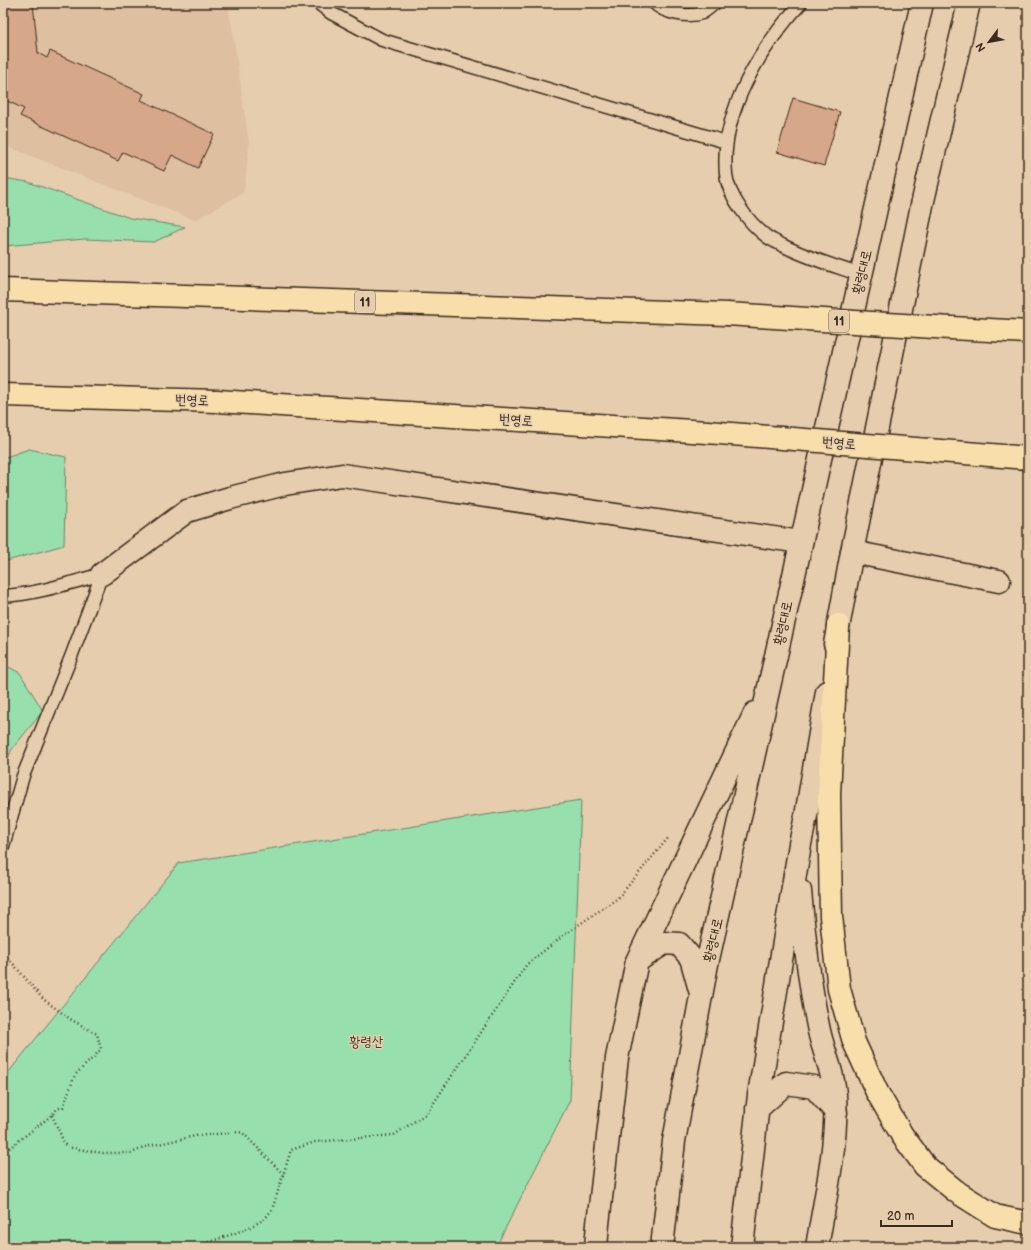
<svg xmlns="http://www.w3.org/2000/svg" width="1031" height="1250" font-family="'Balsamiq Sans','Poor Story',sans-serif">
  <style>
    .built { fill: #debf9f }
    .green { fill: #98dfae; stroke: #6a8466 }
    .building { fill: #d7a78a; stroke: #3b2a1e }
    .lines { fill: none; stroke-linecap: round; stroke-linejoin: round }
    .lane-casing { stroke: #3b2a1e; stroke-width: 15 }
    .street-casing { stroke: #3b2a1e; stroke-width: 25 }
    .secondary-casing { stroke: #3b2a1e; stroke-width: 25 }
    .highway-casing { stroke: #3b2a1e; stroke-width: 25 }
    .path { stroke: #3b2a1e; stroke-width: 2.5; stroke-dasharray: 1 3; stroke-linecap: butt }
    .lane { stroke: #e5cdad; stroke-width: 12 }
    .street { stroke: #e5cdad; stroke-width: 22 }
    .secondary { stroke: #e5cdad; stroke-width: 22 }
    .highway { stroke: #f8deab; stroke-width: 22 }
    .highway-bridge-casing { stroke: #3b2a1e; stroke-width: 25; stroke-linecap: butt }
    .highway-bridge { stroke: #f8deab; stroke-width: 22 }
    .labels { text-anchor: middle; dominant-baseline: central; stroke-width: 3; stroke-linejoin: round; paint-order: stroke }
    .shield { fill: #e5cdad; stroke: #6e5b49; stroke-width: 1 }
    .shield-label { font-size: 13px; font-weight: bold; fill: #3b2a1e }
    .street-label { font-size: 14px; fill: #3b2a1e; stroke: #e5cdad }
    .park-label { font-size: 14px; fill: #443c2c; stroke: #e5cdad }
  </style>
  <rect width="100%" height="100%" fill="#e5cdad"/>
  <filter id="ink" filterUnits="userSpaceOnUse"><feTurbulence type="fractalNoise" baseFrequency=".025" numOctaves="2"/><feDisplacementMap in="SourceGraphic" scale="8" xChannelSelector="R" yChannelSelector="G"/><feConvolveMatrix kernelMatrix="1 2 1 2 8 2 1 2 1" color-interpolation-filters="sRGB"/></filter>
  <g filter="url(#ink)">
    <path class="built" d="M 3,3 L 227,3 L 232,27 L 249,144 L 244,192 L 195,220 L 3,145 Z"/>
    <path class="green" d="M 3,178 L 28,182 L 130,218 L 185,227 L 154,242 L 85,239 L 3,246 Z
      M 29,449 L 66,457 L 64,545 L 3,562 L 3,458 Z
      M 3,664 L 20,673 L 43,711 L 12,749 L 3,769 Z
      M 581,800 L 570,1100 L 496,1247 L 3,1247 L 3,1079 L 179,863 Z"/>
    <path class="building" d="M 3,3 L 33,3 L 38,53 L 47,58 L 50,51 L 144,94 L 141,100 L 214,134 L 198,168 L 172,155 L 164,171 L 123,152 L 118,161 L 20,116 L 24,109 L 3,99 Z
      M 793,98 L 840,112 L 824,166 L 777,152 Z"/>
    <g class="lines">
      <defs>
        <path id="lane" d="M 318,3 L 331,13 L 382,40 L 726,142
          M 654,3 C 664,13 688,18 702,13 C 706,11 711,6 715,3
          M 801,3 C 761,47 720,112 726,174 C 728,196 749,223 766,236 C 771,240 777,242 782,245 C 807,258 835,266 861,275
          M 3,596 C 37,594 70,583 102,574
          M 3,846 L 23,776 L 71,657 L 102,574"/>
        <path id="street" d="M 852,552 L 999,581
          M 102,574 L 187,511 L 230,498 L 285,484 L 342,475 L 801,542"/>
        <path id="secondary" d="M 835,644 L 852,552 L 922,205 L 969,3
          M 800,891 C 804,936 809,981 818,1026 C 822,1049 833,1069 835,1094 C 838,1142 825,1199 817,1247
          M 637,961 L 664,943 L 679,944 L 691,958 L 700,990
          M 757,1109 L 786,1083 L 814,1087 L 836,1112
          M 596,1247 L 598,1224 L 617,1058 L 637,961 L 755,713
          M 662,1247 L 674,1141 L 707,964 L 922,3
          M 742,1247 L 759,1095 L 800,844 L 806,816 L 827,692"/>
        <path id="highway" d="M 3,290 L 727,314
          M 951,328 L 1028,332
          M 3,395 L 217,401 L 707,432
          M 928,450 L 1028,458
          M 838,625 L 829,793 L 831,916 L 839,989 L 854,1042 L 877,1092 L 902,1135 L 925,1166 L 957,1192 L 995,1216 L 1028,1223"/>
      </defs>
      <use href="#lane" class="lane-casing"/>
      <use href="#street" class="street-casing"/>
      <use href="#secondary" class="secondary-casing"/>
      <use href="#highway" class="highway-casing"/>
      <path class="path" d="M 3,952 L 43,999 L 70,1019 L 97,1034 L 101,1049 L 94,1057 L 75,1075 L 63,1107 L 57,1109 L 52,1115 L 3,1153
        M 52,1115 L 66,1147 L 102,1153 L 132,1153 L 145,1147 L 195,1136 L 239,1132 L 243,1133 L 283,1174
        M 193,1247 C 214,1240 241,1233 261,1221 C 266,1218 270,1213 273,1207 L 291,1150 L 315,1142 L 394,1135 L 427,1113 L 527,964 L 568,932 L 618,898 L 669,837"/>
      <use href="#lane" class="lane"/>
      <use href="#street" class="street"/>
      <use href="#secondary" class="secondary"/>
      <use href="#highway" class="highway"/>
      <defs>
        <path id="highway-bridge" d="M 727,314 L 951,328
          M 707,432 L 928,450"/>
      </defs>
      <use href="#highway-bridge" class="highway-bridge-casing"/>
      <use href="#highway-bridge" class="highway-bridge"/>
    </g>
  </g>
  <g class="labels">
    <g class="shield">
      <rect x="355" y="291" width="20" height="22" rx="3"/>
      <rect x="829" y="310" width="20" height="22" rx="3"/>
    </g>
    <g class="shield-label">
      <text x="365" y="302">11</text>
      <text x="839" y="321">11</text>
    </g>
    <g class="street-label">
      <text transform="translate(862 272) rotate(-77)">황령대로</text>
      <text transform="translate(192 400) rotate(2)">번영로</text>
      <text transform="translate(516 420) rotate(4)">번영로</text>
      <text transform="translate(839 443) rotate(5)">번영로</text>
      <text transform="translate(783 623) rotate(-78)">황령대로</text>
      <text transform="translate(713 940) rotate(-77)">황령대로</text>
    </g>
    <g class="park-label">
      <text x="366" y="1041">황령산</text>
    </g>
  </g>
  <rect width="1031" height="1250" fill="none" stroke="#e5cdad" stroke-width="16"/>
  <rect x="8" y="8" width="1015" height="1234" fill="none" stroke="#3b2a1e" stroke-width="1.5" filter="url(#ink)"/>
  <g transform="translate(989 42) rotate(238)" stroke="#e5cdad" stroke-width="3" paint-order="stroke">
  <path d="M0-3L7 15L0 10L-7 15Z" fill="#3b2a1e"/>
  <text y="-6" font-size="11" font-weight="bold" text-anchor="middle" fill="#3b2a1e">N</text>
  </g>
  <path d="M881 1220v6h71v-6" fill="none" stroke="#3b2a1e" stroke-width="2"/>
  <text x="887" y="1220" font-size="12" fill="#3b2a1e" stroke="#e5cdad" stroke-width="3" paint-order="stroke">20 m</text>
</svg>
